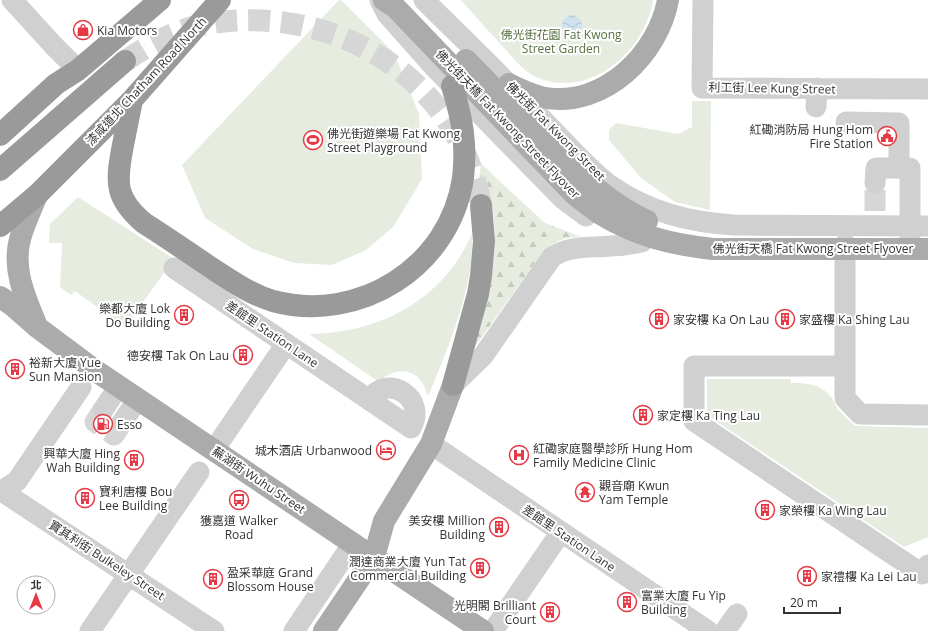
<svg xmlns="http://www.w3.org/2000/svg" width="928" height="631" font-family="'Open Sans','Noto Sans TC',sans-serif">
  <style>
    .forest { fill: url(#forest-firs) }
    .garden { fill: #e6ecdf }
    .water { fill: url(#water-waves) }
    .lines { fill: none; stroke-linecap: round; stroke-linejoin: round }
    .minor-tunnel { stroke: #d6d6d6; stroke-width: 21; stroke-dasharray: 21 10; stroke-linecap: butt }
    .highway-tunnel { stroke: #d6d6d6; stroke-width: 22; stroke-dasharray: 22 11; stroke-linecap: butt }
    .minor { stroke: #d0d0d0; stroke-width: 21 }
    .major { stroke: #ababab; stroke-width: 22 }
    .highway { stroke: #9a9a9a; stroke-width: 22 }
    .labels { text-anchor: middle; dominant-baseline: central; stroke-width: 4; stroke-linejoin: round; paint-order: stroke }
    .poi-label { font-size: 12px; fill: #333; stroke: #fff; text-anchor: start }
    .park-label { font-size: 12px; fill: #56703f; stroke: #fff }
    .street-label { font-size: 12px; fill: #333; stroke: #fff }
  </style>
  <defs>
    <pattern id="forest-firs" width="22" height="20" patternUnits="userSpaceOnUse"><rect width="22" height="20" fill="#e6ecdf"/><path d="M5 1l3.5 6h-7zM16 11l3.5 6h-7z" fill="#c6cbc0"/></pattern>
    <pattern id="water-waves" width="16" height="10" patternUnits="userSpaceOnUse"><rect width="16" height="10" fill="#cfe2ee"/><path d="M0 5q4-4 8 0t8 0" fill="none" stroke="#b2c2cd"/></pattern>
  </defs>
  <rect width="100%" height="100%" fill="#fff"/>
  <path class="forest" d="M 481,163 L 494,176 L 545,223 L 581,237 C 565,237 558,240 545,249 L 474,348 C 489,296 500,259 492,204 L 474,206 L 478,192 Z"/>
  <path class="garden" d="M 339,0 L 341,0 L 394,53 L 419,114 L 422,179 L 393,227 L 366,250 L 332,265 L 294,263 L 253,249 L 205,218 L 182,165 Z
    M 461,0 L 653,0 C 645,53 586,103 532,75 C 522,69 514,59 506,50 C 491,34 476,17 461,0 Z
    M 692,101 L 711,101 L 710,210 L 675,202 L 641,178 L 609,140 L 609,130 L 616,123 L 678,134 L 692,127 Z
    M 78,197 L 174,259 L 125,327 L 75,291 L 71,295 L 60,287 L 62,243 L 49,243 L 50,224 Z
    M 472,234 C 474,290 449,344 429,395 L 427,394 C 421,369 397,364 379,382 L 309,334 C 367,333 420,312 455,264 C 462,254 467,244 472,234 Z
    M 707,379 L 791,379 L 791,383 C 807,383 821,384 831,397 C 834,400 835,404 837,408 C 842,414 849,420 855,426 L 928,428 L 928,537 L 904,547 L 707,415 Z"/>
  <path class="water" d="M562 25a10 10 0 1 1 20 0a10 10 0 1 1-20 0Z"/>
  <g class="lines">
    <path class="minor-tunnel" d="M 875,211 L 875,183
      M 103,410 L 95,422 L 114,435 L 123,421"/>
    <path class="highway-tunnel" d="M 125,61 C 149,45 173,31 201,25 C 329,0 458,75 481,205"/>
    <path class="minor" d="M 12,0 L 54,46 L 78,70
      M 380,0 L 387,14 L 435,68 L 562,198 L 586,216
      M 424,0 C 457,33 491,65 523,99 C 538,115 554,131 569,147 C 582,160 596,175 611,186 C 649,212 688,222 734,225 L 928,226
      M 703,0 L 702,88 L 928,89
      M 816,107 L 817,88
      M 846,122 L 899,123 L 899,168
      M 875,183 L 876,168 L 910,168 L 910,240
      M 845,244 L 845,398 L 860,414 L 928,415
      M 174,268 L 411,428 C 428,398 387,372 369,400
      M 845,366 L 694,366 L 694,421 L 922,574 L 928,565
      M 453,385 L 483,356 L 552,257 C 571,245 590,248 611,246 C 621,246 632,244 642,242
      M 103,410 L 119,386
      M 123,421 L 138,399
      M 431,444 L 708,631
      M 214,450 L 286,344
      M 0,490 L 214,631
      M 0,492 L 17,481 L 81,387
      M 90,631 L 199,472
      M 294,631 L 353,543
      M 493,631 L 561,532
      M 725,631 L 737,614"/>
    <path class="major" d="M 384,0 L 395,7 L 574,194 C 582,200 590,207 599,213 C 637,236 669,244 713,249 L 928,249
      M 466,60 C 493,88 521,117 549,145 C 580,175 607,202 647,221
      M 509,84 C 521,90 533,96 546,98 C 605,107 658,54 668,0
      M 0,297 L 12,305 L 37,327 L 96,371 L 483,631
      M 36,324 C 25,297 12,269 20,239 C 24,224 31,210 37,195
      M 324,631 L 374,557 L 384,521 L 431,444 L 453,385"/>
    <path class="highway" d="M 132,100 C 129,115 126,130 123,145 C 116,181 114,198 144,223 C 166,237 188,252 210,267 C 230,280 250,294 273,301 C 359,324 450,267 463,178 C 467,143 462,118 452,86
      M 0,135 L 56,84 L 78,70 L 160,0
      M 0,170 L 125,61
      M 0,226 L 37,195 L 132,100 L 220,0
      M 453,385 L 478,294 L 481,276 L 484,241 L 481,205"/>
  </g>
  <defs>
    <symbol id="shop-ring" viewBox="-11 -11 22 22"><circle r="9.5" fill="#fff" stroke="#e63946" stroke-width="1.5"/><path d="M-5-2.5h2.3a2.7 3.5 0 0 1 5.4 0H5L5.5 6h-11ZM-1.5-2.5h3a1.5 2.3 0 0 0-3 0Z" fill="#e63946"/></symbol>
    <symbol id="civic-ring" viewBox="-11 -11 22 22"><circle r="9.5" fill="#fff" stroke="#e63946" stroke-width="1.5"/><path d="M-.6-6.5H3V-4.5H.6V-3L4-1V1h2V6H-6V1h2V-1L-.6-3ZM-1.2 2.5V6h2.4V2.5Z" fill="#e63946"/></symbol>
    <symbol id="stadium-ring" viewBox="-11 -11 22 22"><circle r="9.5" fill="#fff" stroke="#e63946" stroke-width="1.5"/><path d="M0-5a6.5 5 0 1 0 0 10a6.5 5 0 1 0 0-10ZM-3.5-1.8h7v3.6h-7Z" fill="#e63946"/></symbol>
    <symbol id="building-ring" viewBox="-11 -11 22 22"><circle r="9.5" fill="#fff" stroke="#e63946" stroke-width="1.5"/><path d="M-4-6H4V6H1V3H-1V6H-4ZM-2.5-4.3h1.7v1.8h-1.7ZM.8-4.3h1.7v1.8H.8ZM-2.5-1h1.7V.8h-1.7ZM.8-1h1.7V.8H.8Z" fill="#e63946"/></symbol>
    <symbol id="fuel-ring" viewBox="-11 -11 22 22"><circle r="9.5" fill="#fff" stroke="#e63946" stroke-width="1.5"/><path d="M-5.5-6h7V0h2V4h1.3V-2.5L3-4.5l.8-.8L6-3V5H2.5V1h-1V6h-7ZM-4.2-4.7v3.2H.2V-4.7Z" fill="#e63946"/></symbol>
    <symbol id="hotel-ring" viewBox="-11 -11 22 22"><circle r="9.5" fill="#fff" stroke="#e63946" stroke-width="1.5"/><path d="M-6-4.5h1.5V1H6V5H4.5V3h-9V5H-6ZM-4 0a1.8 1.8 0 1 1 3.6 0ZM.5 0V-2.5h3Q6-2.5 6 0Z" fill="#e63946"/></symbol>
    <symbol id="hospital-ring" viewBox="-11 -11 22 22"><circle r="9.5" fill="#fff" stroke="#e63946" stroke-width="1.5"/><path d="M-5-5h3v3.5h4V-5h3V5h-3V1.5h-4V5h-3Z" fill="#e63946"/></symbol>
    <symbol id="temple-ring" viewBox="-11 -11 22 22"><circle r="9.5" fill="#fff" stroke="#e63946" stroke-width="1.5"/><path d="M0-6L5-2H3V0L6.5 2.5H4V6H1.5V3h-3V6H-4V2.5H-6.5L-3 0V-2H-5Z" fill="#e63946"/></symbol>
    <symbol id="bus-ring" viewBox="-11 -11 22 22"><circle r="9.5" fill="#fff" stroke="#e63946" stroke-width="1.5"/><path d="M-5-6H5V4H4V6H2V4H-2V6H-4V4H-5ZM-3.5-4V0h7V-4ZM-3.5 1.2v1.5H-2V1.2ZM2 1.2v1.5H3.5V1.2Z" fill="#e63946"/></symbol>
  </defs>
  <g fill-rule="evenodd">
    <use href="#shop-ring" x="72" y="19" width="22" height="22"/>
    <use href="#civic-ring" x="876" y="125" width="22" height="22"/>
    <use href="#stadium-ring" x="302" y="129" width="22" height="22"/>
    <use href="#building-ring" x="173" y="304" width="22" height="22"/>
    <use href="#building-ring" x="648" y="308" width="22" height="22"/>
    <use href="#building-ring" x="774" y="308" width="22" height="22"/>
    <use href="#building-ring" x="232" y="344" width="22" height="22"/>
    <use href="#building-ring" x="4" y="358" width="22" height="22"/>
    <use href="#building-ring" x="632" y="404" width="22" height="22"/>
    <use href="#fuel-ring" x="92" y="413" width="22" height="22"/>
    <use href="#hotel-ring" x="375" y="439" width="22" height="22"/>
    <use href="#hospital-ring" x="508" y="444" width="22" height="22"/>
    <use href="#building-ring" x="123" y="449" width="22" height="22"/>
    <use href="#temple-ring" x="574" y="481" width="22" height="22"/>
    <use href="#building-ring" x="74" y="487" width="22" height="22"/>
    <use href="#bus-ring" x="228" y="489" width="22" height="22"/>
    <use href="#building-ring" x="754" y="499" width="22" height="22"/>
    <use href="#building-ring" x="488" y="516" width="22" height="22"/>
    <use href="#building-ring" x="469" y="557" width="22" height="22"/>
    <use href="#building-ring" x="796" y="565" width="22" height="22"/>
    <use href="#building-ring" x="202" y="568" width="22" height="22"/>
    <use href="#building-ring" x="616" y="591" width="22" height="22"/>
    <use href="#building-ring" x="539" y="601" width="22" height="22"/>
  </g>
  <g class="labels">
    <g class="poi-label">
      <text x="97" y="30">Kia Motors</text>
      <text x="873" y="129" text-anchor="end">紅磡消防局 Hung Hom<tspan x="873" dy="14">Fire Station</tspan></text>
      <text x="327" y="133">佛光街遊樂場 Fat Kwong<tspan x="327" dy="14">Street Playground</tspan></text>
      <text x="170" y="308" text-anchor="end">樂都大廈 Lok<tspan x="170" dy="14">Do Building</tspan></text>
      <text x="673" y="319">家安樓 Ka On Lau</text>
      <text x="799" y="319">家盛樓 Ka Shing Lau</text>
      <text x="229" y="355" text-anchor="end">德安樓 Tak On Lau</text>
      <text x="29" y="362">裕新大廈 Yue<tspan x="29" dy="14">Sun Mansion</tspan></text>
      <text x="657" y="415">家定樓 Ka Ting Lau</text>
      <text x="117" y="424">Esso</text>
      <text x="533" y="448">紅磡家庭醫學診所 Hung Hom<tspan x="533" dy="14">Family Medicine Clinic</tspan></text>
      <text x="372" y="450" text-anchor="end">城木酒店 Urbanwood</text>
      <text x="120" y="453" text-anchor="end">興華大廈 Hing<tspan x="120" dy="14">Wah Building</tspan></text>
      <text x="599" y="485">觀音廟 Kwun<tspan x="599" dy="14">Yam Temple</tspan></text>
      <text x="99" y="491">寶利唐樓 Bou<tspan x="99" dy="14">Lee Building</tspan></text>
      <text x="779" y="510">家榮樓 Ka Wing Lau</text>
      <text x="239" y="520" text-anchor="middle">獲嘉道 Walker<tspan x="239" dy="14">Road</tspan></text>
      <text x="485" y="520" text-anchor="end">美安樓 Million<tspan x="485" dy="14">Building</tspan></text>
      <text x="466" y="561" text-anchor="end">潤達商業大廈 Yun Tat<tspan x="466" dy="14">Commercial Building</tspan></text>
      <text x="227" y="572">盈采華庭 Grand<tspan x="227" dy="14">Blossom House</tspan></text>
      <text x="821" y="576">家禮樓 Ka Lei Lau</text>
      <text x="641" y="595">富業大廈 Fu Yip<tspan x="641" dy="14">Building</tspan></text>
      <text x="536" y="605" text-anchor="end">光明閣 Brilliant<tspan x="536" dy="14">Court</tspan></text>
    </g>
    <g class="park-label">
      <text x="561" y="34">佛光街花園 Fat Kwong<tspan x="561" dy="14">Street Garden</tspan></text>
    </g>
    <g class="street-label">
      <text transform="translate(146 81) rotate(-47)">漆咸道北 Chatham Road North</text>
      <text transform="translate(772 88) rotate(1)">利工街 Lee Kung Street</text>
      <text transform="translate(508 124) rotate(46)">佛光街天橋 Fat Kwong Street Flyover</text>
      <text transform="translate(556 131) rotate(45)">佛光街 Fat Kwong Street</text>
      <text x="813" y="248">佛光街天橋 Fat Kwong Street Flyover</text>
      <text transform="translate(272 334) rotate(34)">差館里 Station Lane</text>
      <text transform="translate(259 480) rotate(34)">蕪湖街 Wuhu Street</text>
      <text transform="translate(569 538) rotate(34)">差館里 Station Lane</text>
      <text transform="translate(107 560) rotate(33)">寶其利街 Bulkeley Street</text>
    </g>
  </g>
  <g transform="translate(36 595)"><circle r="19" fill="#ffffff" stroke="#adadad"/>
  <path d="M0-3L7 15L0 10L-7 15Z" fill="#e63946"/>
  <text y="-6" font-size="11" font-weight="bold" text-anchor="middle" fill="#333333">北</text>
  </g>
  <path d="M784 607v6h56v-6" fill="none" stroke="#333333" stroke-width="2"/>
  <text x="790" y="607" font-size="12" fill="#333333" stroke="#ffffff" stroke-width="3" paint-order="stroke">20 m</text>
</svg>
